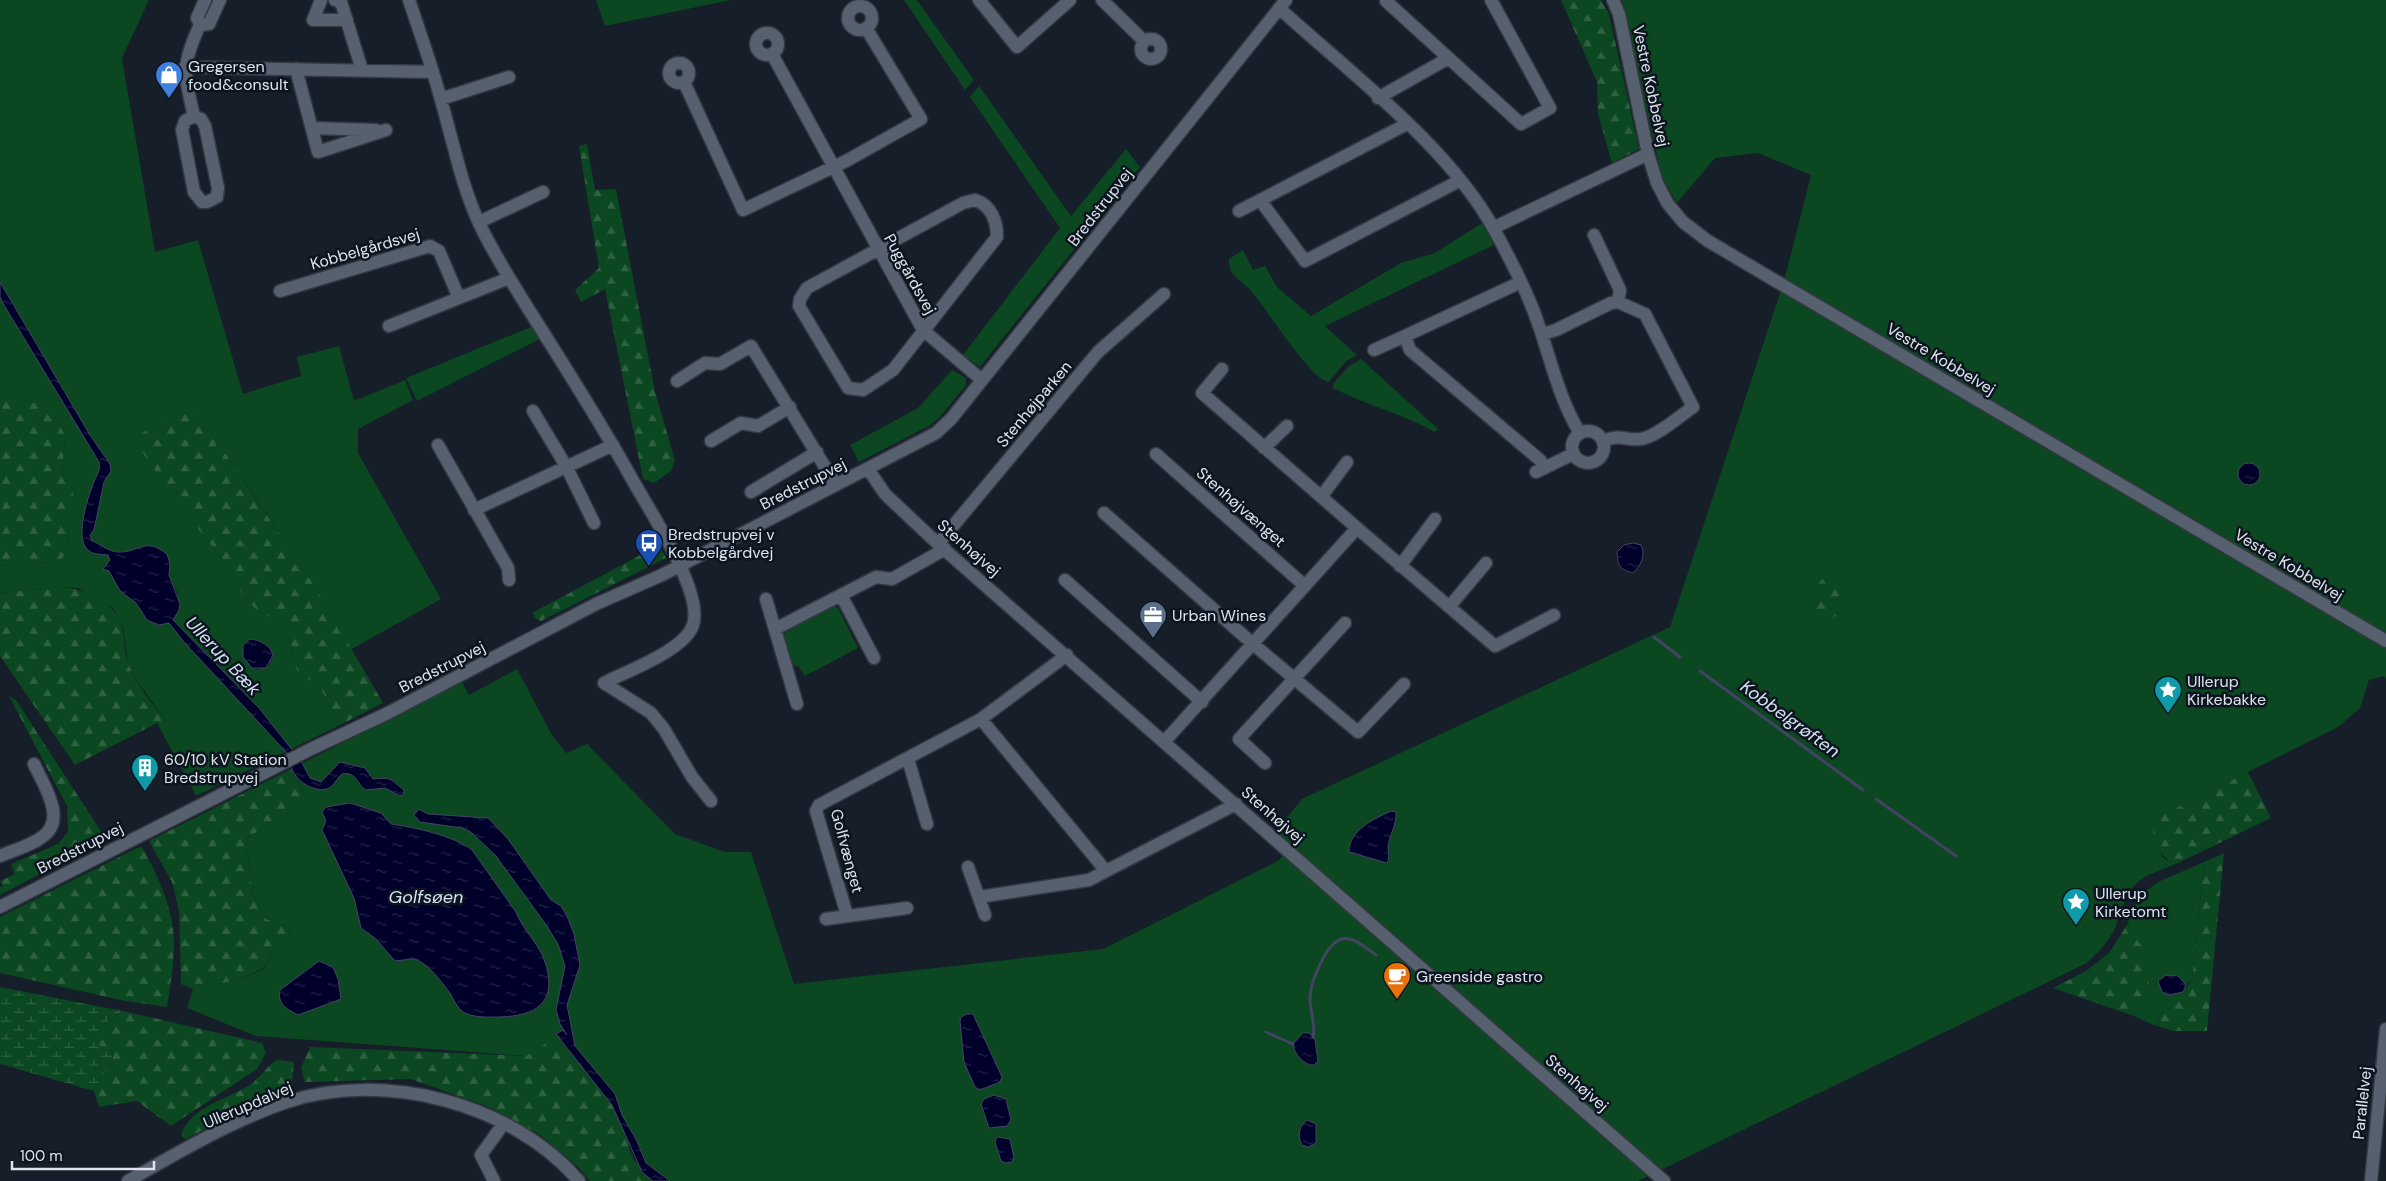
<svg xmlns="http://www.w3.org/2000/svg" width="2386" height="1181" font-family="'DM Sans',sans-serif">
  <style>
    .green { fill: #0b4720; fill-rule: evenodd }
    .forest { fill: url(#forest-firs) }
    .wetland { fill: url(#wetland-marsh) }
    .water { fill: url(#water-ripples); stroke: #434464 }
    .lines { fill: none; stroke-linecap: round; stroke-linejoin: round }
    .stream { stroke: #434464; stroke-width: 3 }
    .minor-casing { stroke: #333841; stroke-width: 15 }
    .minor { stroke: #56606e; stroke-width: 12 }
    .labels { text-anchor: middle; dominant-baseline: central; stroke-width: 5; stroke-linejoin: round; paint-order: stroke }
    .poi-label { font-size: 16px; fill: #dee4ec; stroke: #0c141f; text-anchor: start }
    .street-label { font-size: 16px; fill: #dee4ec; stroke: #0c141f }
    .water-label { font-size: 18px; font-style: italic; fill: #d4e3f3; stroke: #0c141f }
  </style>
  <defs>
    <pattern id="forest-firs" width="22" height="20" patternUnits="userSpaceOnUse" patternTransform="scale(1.25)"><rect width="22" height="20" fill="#0b4720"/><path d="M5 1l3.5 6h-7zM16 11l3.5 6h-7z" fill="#2e6141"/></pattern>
    <pattern id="wetland-marsh" width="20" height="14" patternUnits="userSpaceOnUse" patternTransform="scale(1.25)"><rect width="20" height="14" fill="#0b4720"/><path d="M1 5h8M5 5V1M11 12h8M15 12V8" fill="none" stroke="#2e6141"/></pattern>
    <pattern id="water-ripples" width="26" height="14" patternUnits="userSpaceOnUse" patternTransform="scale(1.25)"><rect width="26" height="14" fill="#00002a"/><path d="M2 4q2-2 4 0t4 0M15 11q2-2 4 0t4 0" fill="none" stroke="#252549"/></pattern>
  </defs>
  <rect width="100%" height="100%" fill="#151e29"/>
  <path class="green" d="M 0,0 L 149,0 L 122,58 L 155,252 L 198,240 L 243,394 L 301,376 L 297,357 L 339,346 L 354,401 L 405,380 L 413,400 L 358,429 L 358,453 L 441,599 L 350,650 C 303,564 246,484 191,403 L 184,408 L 188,517 L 218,553 L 241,592 L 256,610 L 271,618 L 287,632 L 297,671 L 320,687 L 340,725 L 196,796 L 157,723 L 165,719 L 136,680 L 128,663 L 123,628 L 113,608 L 78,588 L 64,587 L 0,593 L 0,566 L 60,561 L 65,555 L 74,503 L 73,490 L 62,474 L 65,434 L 35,403 L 0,393 ZM 109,551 L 128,551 L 170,564 L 169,575 L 178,594 L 173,617 L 150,616 L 138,599 L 120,584 ZM 250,639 L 268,646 L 273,655 L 269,666 L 258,670 L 250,666 L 243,657 Z
    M 596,0 L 731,0 L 605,26 Z
    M 904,0 L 917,0 L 974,80 L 965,90 Z
    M 1622,0 L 2386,0 L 2386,679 L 2384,676 L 2369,680 L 2360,708 L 2338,727 L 2152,820 L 2162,857 L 2174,865 C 2164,869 2151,873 2142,879 C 2125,891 2123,909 2116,926 C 2109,941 2099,952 2087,963 L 1638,1181 L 653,1181 L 558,1037 L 526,1056 L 256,1036 L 187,1008 L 193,989 L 238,980 L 264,969 L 276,948 L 286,940 L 291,928 L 266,919 L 253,895 L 246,838 L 308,803 L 291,769 L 462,682 L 469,695 L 517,669 L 552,735 L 566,753 L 587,744 L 675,834 L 725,852 L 751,852 L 794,984 L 1103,949 L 1278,861 L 1290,848 L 1274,833 L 1302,799 L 1670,627 L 1784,281 L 1811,175 L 1758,153 L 1715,158 L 1677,203 L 1662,178 Z
    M 979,86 L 1071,216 L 1126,149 L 1140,167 L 980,367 L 963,355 L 1060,228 L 970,97 Z
    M 1482,223 L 1494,245 L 1325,326 L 1357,355 L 1346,361 L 1329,382 C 1311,381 1266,308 1252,292 C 1243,281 1227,275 1229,259 L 1243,250 L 1253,270 L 1265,266 L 1277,287 L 1311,316 L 1401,263 L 1435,253 Z
    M 531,327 L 540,339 L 417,401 L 406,378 Z
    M 1361,359 L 1438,429 L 1435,432 C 1403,414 1366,405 1333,388 L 1333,384 L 1348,367 Z
    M 952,370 L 966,378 L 966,385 L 940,417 L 929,426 L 859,462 L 850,445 L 918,408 Z
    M 832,605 L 838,608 L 858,648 L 805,676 L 799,667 L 792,665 L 784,639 L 785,630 Z
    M 2204,862 L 2192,980 L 2186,985 L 2178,976 L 2162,992 L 2169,995 L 2156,1026 L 2134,1016 L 2149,983 L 2127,925 L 2138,897 L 2158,882 Z"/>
  <path class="forest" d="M 1561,0 L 1601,0 L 1609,14 L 1639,149 L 1612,163 L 1598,114 L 1597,82 Z
    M 587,144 L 595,190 L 616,189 L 655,392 L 675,460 L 671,471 L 654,483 L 643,479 L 605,289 L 581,302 L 575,290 L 599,268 L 579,146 Z
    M 0,393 L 35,403 L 43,408 L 54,418 L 65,434 L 62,474 L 73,490 L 74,503 L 65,555 L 60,561 L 0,566 Z
    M 191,402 L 317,590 L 383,703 L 340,725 L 320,687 L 297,671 L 287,632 L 271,618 L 256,610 L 241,592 L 218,553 L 188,517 L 133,439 Z
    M 659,545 L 666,558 L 541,621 L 535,618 L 532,613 Z
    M 1826,575 C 1838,582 1844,590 1846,605 C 1838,619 1826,622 1811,617 L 1818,584 Z
    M 64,587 C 88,590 116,602 122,628 C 125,640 124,653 129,665 C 137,686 151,702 165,719 L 75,765 L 0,656 L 0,593 Z
    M 9,696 L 16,700 L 106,839 L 0,895 L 0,887 L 3,886 L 0,881 L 15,874 L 11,864 L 58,844 L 68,832 L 67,806 Z
    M 291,769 L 308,803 L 246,838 L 253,895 L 266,919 L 291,928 L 286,940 L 276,948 L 264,968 L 238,980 L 193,989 L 181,984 L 179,911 L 172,882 L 149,841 Z
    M 2248,772 L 2271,818 L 2174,865 C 2157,853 2154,841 2152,820 Z
    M 142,847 C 155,871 167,895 172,922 C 177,949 171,980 167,1007 L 125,1001 L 0,973 L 0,917 L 137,848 Z
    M 2224,853 L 2207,1031 L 2174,1031 L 2156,1026 L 2169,995 L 2183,992 L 2192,980 L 2204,862 Z
    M 2127,925 L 2145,951 L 2149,983 L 2134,1016 L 2053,988 L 2086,971 L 2109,953 Z
    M 123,1011 L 262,1043 L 266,1053 L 257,1069 L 171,1126 L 137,1101 L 99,1107 L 94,1091 L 113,1057 L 96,1043 C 97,1026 110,1019 123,1011 Z
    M 558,1036 L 612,1105 L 634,1160 L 653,1181 L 590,1181 L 578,1167 L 540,1135 L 486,1106 L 411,1079 L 305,1082 L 301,1068 L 310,1047 L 526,1056 Z
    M 278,1060 L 294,1062 L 291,1090 L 272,1096 L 185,1139 L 181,1136 C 189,1107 226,1100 250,1085 C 260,1078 268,1064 278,1060 Z"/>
  <path class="wetland" d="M 0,987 L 123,1011 C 110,1019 97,1026 97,1043 L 113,1057 L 94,1091 L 0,1064 Z"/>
  <path class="water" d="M 0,282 L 90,435 L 110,464 L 111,471 L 104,482 L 94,530 L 90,535 L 92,541 C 101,544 109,552 118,552 C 140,553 143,536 167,554 L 170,564 L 169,575 L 180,604 L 179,610 L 173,620 L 259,708 L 301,761 L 310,778 L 321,782 L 340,762 L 365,768 L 373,779 C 393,777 389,779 404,790 L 403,795 L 400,796 L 385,788 L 366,790 C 356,784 357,771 342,774 C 338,777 336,782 332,786 C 322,795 302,785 296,776 C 291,769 289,761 287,753 L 184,642 L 169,623 L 159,625 L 147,620 L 136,603 L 120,591 L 109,571 L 103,569 L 110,560 L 108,555 C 102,554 95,555 89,551 C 74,540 87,500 93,484 C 96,476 101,471 99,462 L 4,305 L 0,297 Z
    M2238 474a11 11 0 1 1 22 0a11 11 0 1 1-22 0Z
    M 1633,543 L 1641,545 C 1646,555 1641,566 1633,573 C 1619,569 1618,566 1617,552 L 1624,545 Z
    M 250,639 C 260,640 270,645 273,655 L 266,668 L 252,668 L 243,657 L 243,645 Z
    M 350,803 L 381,813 L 391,824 C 413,827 455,836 472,850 L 516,912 C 523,931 541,945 546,965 C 557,1004 535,1016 499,1017 C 488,1017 476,1018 465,1013 C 456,1008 455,1000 449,992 C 442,982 428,964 417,960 C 410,957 402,962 394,960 L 376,939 L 361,928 L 354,898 L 322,830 L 326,821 L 322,812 L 326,807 Z
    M 419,809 L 428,814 L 488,818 L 508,839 L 551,900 L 561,906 L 567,916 L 574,934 L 580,965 L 567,1005 L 575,1046 L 615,1094 L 622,1115 L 637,1141 L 646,1163 L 670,1181 L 653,1181 L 642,1172 L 612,1105 L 556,1034 L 563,1030 L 567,1035 L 560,1024 L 556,1010 L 565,966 L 558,944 L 547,926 L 496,856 L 471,832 L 462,828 L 420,822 L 414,815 Z
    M 1391,811 L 1396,812 C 1397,825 1389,835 1388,847 C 1388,853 1390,858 1387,863 L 1349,852 C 1349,830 1374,819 1391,811 Z
    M 319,961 L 333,967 L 338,979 L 341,999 L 298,1015 C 287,1009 277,1004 280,990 Z
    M 2166,975 L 2178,976 L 2186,985 L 2183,992 L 2169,995 L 2162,992 L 2158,981 Z
    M 967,1014 L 973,1014 L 1002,1077 L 1000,1082 L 980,1090 L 975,1087 L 964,1062 L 960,1021 L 961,1017 Z
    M 1303,1033 L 1309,1033 L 1315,1040 L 1318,1061 L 1314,1065 C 1305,1066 1294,1054 1293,1044 Z
    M 994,1095 L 1006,1099 L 1011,1120 L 1007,1126 L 989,1128 L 981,1104 L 984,1099 Z
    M 1307,1120 L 1316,1124 L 1316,1143 L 1308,1147 L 1302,1145 C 1297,1135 1299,1126 1307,1120 Z
    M 997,1137 L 1010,1139 L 1014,1158 L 1012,1162 L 1005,1163 L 1001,1161 L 995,1142 Z"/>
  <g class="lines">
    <path class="stream" d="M 1654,637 L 1680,657
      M 1700,671 L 1863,790
      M 1876,799 L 1956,856
      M 1266,1032 L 1293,1044
      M 1313,1037 C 1316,1026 1310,1010 1310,998 C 1310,984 1326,942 1342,939 C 1354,936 1367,949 1376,955"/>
    <defs>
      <path id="minor" d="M 321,0 L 313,20 L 347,20
        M 335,0 L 341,2 L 362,70
        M 409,0 C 420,33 432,66 441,100 C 453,141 461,184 479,223 C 495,257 516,289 536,321 C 569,373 602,425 632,479 C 649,510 704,592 693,625 C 685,650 627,671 604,683 L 651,713 L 664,729 L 692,777 L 711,801
        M 979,0 L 1017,47 L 1070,0
        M 1102,0 L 1144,41
        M 1387,0 L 1386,1 L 1521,124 L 1550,108 L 1491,0
        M 1613,0 L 1619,14 L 1648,154 L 1657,183 L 1668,204 L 1683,222 L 1708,241 L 2386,641
        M848 18a12 12 0 1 1 24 0a12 12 0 1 1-24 0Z
        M 1279,8 C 1349,72 1450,147 1495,231 C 1511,261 1527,291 1538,323 C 1551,360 1559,399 1580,433
        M 200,25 L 209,24 L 220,0
        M756 44a11 11 0 1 1 22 0a11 11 0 1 1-22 0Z
        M1141 49a10 10 0 1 1 20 0a10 10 0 1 1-20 0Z
        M 772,54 L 923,330 L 982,380
        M669 73a10 10 0 1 1 20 0a10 10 0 1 1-20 0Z
        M 185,67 L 433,72
        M 296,69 L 318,152 L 386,130
        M 684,82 L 743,210 L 846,161 L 921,119 L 866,28
        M 1378,98 L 1447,59
        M 441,99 L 509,77
        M 194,116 L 185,121 L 182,130 L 194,192 L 202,202 L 207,202 L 217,197 L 218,188 L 205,126 L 201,119 L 194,116 C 184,74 181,65 200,25 L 197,18 L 205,0
        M 312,128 L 376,130
        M 975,200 C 991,205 997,221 997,237 L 893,370 L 863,390 L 848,388 L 799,306 L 800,299 L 807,288 L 963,203 Z
        M 1260,200 L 1305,261 L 1459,181
        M 1239,211 L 1407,124
        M 479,222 L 543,192
        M 1493,228 L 1648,154
        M 1594,235 L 1620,290 L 1618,302
        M 1521,282 L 1405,336 L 1410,350 L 1540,460 L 1545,468
        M 280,291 L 430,246 L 439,251 L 459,298
        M 389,326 L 509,278
        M 1542,334 L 1556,330 L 1611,303 L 1618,302 L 1645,314 L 1693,407 C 1680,416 1655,438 1640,439 C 1624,441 1623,433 1603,441
        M 1374,350 L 1405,336
        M 677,381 L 705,363 L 720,364 L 751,346 L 836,485
        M 533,411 L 566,466 L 594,523
        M1572 447a16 16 0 1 1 32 0a16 16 0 1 1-32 0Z
        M 711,441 L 741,423 L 758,426 L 790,407
        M 438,445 L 508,568 L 509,580
        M 1264,448 L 1287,426
        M 1156,454 L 1305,586
        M 868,469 L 885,494 L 938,544 L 1664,1181
        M 1536,472 L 1573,454
        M 751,492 L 817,452
        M 1321,497 L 1347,462
        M 474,510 L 613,445
        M 1104,513 L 1253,644 L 1358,732 L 1404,684
        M 1357,528 L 1495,646 L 1554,615
        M 938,544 L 1098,352 L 1164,294
        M 1400,566 L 1435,519
        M 1065,580 L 1202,702
        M 841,595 L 874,658
        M 766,599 L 797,704
        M 1449,607 L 1486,563
        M 775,629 L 876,577 L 892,579 L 945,549
        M 981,719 L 1106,871 L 1236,804
        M 1164,742 L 1357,528 L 1202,393 L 1222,369
        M 908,759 L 927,824
        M 1265,763 L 1239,739 L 1345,623
        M 0,856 C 13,850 31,846 42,837 C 68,820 43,784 34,764
        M 968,867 L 985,915
        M 979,897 L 1089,880 L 1106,871
        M 0,907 L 311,749 L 388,713 L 596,604 L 662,575 L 936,433 L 951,419 L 1286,0
        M 847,915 L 816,811 L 819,805 L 981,719 L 1067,655
        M 826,919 L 907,908
        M 128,1181 C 177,1153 233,1120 287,1102 C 384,1070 512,1103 579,1181
        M 494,1181 L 481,1155 L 504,1123
        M 2371,1181 L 2386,1029"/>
    </defs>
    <use href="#minor" class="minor-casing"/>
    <use href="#minor" class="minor"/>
  </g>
  <defs>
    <symbol id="shop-pin" viewBox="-11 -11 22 30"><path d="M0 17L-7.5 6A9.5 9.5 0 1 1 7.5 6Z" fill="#3f7fe0" stroke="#0c141f"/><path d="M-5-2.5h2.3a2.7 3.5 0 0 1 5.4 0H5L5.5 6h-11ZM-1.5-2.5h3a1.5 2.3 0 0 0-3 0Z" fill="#fff"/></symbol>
    <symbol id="bus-pin" viewBox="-11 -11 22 30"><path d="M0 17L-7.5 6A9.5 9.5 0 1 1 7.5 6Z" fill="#1a4fb4" stroke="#0c141f"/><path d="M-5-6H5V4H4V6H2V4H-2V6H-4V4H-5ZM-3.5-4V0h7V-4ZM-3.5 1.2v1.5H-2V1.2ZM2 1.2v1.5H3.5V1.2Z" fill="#fff"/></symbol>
    <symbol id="office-pin" viewBox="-11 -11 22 30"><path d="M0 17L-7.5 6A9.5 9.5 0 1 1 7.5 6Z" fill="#5c6f8a" stroke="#0c141f"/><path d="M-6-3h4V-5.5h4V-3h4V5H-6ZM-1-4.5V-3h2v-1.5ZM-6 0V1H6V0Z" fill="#fff"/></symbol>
    <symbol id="sight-pin" viewBox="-11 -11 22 30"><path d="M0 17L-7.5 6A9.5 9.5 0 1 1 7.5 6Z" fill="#0f9aa8" stroke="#0c141f"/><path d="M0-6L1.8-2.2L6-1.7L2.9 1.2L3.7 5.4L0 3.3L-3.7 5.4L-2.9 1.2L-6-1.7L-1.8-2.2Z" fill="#fff"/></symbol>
    <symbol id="building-pin" viewBox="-11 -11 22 30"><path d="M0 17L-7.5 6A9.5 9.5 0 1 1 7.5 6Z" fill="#0f9aa8" stroke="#0c141f"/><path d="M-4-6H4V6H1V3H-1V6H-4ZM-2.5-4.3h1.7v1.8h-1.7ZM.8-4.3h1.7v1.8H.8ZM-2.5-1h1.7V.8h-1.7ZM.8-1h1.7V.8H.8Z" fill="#fff"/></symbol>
    <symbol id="cafe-pin" viewBox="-11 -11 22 30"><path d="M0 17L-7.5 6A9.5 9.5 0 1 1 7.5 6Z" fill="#e8710a" stroke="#0c141f"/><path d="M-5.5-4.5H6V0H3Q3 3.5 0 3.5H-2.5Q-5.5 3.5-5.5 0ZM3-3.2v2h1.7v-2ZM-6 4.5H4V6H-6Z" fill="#fff"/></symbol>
  </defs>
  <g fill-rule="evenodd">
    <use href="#shop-pin" x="153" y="59" width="32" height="43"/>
    <use href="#bus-pin" x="633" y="527" width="32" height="43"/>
    <use href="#office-pin" x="1137" y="599" width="32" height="43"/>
    <use href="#sight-pin" x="2152" y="674" width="32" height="43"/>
    <use href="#building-pin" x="129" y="752" width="32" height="43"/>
    <use href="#sight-pin" x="2060" y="886" width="32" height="43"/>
    <use href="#cafe-pin" x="1381" y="960" width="32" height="43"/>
  </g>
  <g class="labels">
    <g class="poi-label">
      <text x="188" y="66">Gregersen<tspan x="188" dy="18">food&amp;consult</tspan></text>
      <text x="668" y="534">Bredstrupvej v<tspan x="668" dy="18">Kobbelgårdvej</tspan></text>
      <text x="1172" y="615">Urban Wines</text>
      <text x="2187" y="681">Ullerup<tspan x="2187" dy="18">Kirkebakke</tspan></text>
      <text x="164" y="759">60/10 kV Station<tspan x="164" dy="18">Bredstrupvej</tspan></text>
      <text x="2095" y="893">Ullerup<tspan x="2095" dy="18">Kirketomt</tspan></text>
      <text x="1416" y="976">Greenside gastro</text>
    </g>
    <g class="street-label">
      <text transform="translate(1651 86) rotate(78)">Vestre Kobbelvej</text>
      <text transform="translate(1100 207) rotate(-52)">Bredstrupvej</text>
      <text transform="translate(365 249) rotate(-16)">Kobbelgårdsvej</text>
      <text transform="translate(910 274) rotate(61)">Puggårdsvej</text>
      <text transform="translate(1941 359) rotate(31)">Vestre Kobbelvej</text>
      <text transform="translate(1034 404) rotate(-50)">Stenhøjparken</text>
      <text transform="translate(803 484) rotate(-27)">Bredstrupvej</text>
      <text transform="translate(1241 507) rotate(41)">Stenhøjvænget</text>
      <text transform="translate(969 548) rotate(41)">Stenhøjvej</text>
      <text transform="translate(2289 565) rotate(31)">Vestre Kobbelvej</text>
      <text transform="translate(442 667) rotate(-27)">Bredstrupvej</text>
      <text transform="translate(1273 815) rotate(41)">Stenhøjvej</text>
      <text transform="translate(80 848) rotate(-27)">Bredstrupvej</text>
      <text transform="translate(847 851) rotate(75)">Golfvænget</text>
      <text transform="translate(1577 1083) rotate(41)">Stenhøjvej</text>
      <text transform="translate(2362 1103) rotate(-84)">Parallelvej</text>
      <text transform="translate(248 1105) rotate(-23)">Ullerupdalvej</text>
    </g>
    <g class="water-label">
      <text transform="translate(223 656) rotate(47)">Ullerup Bæk</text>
      <text transform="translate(1790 719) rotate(36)">Kobbelgrøften</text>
      <text x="426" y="897">Golfsøen</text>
    </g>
  </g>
  <path d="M12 1161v8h142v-8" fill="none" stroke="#dee4ec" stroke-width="2.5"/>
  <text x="20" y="1161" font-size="15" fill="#dee4ec" stroke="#0c141f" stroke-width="4" paint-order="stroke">100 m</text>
</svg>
